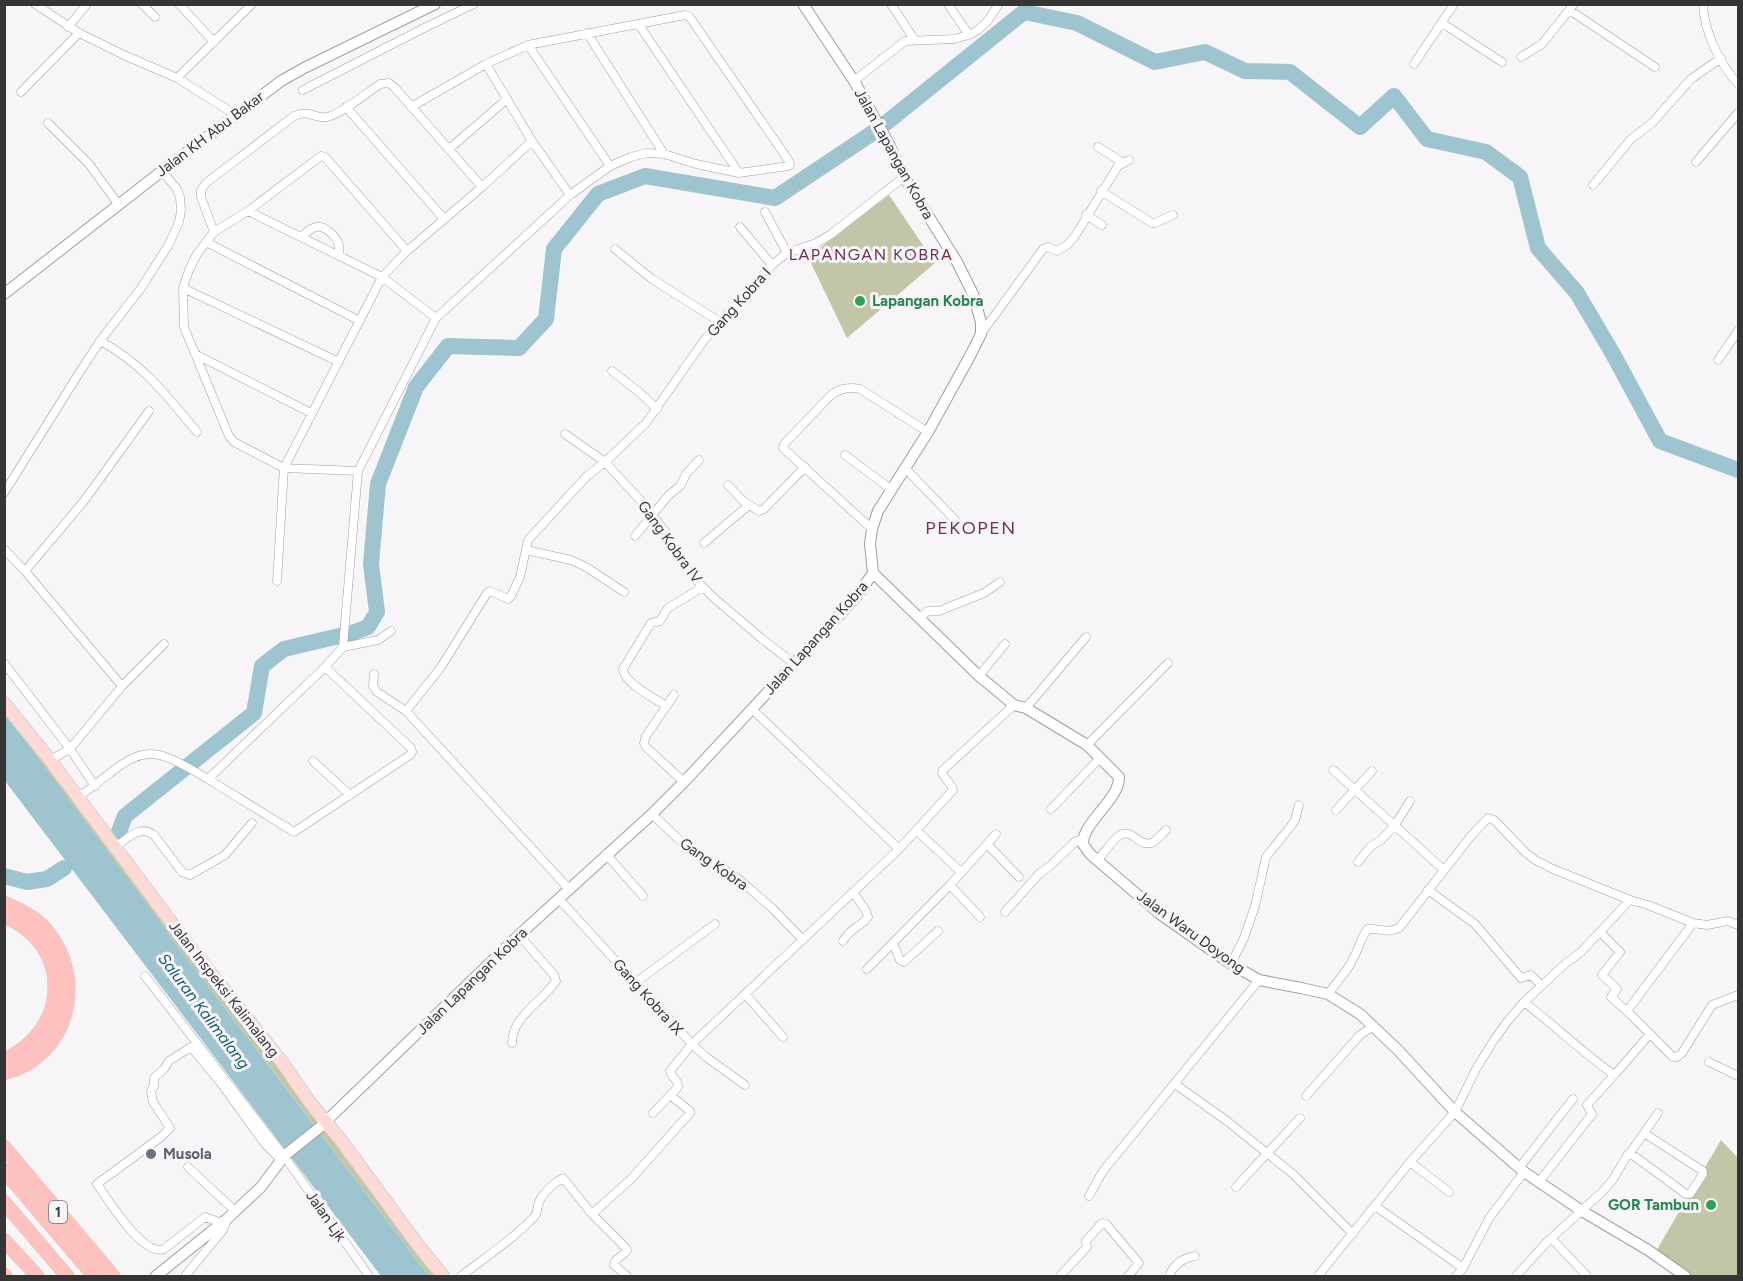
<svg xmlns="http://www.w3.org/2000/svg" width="1743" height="1281" font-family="Figtree,sans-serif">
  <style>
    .green { fill: #c2c6a7 }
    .water { fill: #9ec5cf }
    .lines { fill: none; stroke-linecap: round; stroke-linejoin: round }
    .river { stroke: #9ec5cf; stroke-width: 16 }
    .street-casing { stroke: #a19ea1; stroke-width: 9 }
    .secondary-casing { stroke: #a19ea1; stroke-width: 12 }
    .primary-casing { stroke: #d3d3d3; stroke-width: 14 }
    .highway-casing { stroke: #d3d3d3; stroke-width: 15 }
    .street { stroke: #fff; stroke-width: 8 }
    .secondary { stroke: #fff; stroke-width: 10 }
    .primary { stroke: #fedad7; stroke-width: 12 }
    .highway { stroke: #fec1bd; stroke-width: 14 }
    .leisure-dot { fill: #2e9e5b; stroke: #f8f5f8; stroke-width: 2 }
    .worship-dot { fill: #6b7280; stroke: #f8f5f8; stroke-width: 2 }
    .labels { text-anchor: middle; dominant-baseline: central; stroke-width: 6; stroke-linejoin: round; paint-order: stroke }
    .shield { fill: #f8f5f8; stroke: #706f70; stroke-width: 1.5 }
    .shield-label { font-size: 14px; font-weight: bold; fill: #363536 }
    .street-label { font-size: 15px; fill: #363536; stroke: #f8f5f8 }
    .leisure-label { font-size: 15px; font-weight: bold; fill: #27864d; stroke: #f8f5f8; text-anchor: start }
    .worship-label { font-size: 15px; font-weight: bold; fill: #5b616d; stroke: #f8f5f8; text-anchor: start }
    .neighbourhood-label { font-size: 16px; letter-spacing: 1.5px; fill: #703054; stroke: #f8f5f8 }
    .water-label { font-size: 16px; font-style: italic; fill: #146070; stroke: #f8f5f8 }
    .quarter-label { font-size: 18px; letter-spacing: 1.5px; fill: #703054; stroke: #f8f5f8 }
  </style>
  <rect width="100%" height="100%" fill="#f8f5f8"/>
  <path class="green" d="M 889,195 L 935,263 L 847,338 L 808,257 Z
    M 5,703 L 309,1101 L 319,1128 L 343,1143 L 443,1276 L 429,1276 L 5,719 Z
    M 1721,1140 L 1738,1158 L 1738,1276 L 1686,1276 L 1655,1253 Z"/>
  <path class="water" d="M 5,714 L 177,945 L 429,1276 L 381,1276 L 5,781 Z"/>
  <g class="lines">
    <path class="river" d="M 886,123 L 1024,12 L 1077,23 L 1155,62 L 1205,52 L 1245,71 L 1290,72 L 1360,127 L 1394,96 L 1427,139 L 1486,152 L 1520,177 L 1538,248 L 1577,293 L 1613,354 L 1660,441 L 1738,470
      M 118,834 L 125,816 L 254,713 L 262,666 L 284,649 L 352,633 L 368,627 L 377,612 L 371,564 L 378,484 L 416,387 L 448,346 L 519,348 L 546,319 L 554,249 L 598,194 L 645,176 L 775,198 L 874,132
      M 4,876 L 27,882 L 47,879 L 64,868"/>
    <defs>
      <path id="street" d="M 35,4 L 79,33 L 124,55 L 177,78 L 236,115
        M 142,4 L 155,17
        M 179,4 L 214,42
        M 891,4 L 914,39
        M 948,4 L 969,35
        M 1703,4 C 1704,32 1720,64 1738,84
        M 1571,11 L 1655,67
        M 1442,23 L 1502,62
        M 639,25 L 739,173
        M 68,27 L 87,4
        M 587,33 L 664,154
        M 528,45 L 610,166
        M 1521,57 L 1542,44 L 1574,4
        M 486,64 L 532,141 L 570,195
        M 1414,64 L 1454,4
        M 177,78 L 252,4
        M 854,81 L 905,41 L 954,39 L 969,35 L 978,30 L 987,22 L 999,4
        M 303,90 L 424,28 L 474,4
        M 21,92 L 79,33
        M 346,107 L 444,219
        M 48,123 L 89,164 L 119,205
        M 1098,147 L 1122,162
        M 449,149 L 506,100
        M 1696,162 L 1738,113
        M 1593,185 L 1631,139 L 1652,123 L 1691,79 L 1721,58
        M 1101,191 L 1152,223 L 1155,223 L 1173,215
        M 248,211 L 382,277 L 436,318
        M 765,212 L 787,253
        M 1086,215 L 1102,225
        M 740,227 L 772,265
        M 214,232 L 201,197 L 201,190 L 206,183 L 294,116 C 310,109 314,119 327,117 C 341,114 367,93 380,84 L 389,83 L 395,88 L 482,187
        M 301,237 C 305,234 308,230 313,228 C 323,223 337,236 339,246 C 339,249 339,252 339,256
        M 206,242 L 360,321
        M 615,249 L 652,279 L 720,322
        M 183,288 L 339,362
        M 981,334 L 1043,249 L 1048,247 L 1057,251 L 1067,245 L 1075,236 L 1118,166 L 1129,160
        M 100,341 C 141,362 168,397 197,432
        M 195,354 L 311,413
        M 1718,360 L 1738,331
        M 612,371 L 639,392 L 657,409
        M 565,434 L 605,462 L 642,502 L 665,531 L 671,546 L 677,554 L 697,581 L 714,598 L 761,638 L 793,663
        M 845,455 L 892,490
        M 905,468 L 957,522
        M 358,471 L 284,468 L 234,442 L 229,436 L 184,327 L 183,288 L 189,270 L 197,254 L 214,232 L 248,211 L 321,156 L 325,157 L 407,251
        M 728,485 L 743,501 L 759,511 L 764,509 L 805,467
        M 4,493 L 81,370 L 100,341 L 141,288 L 168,246 L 179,222 L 181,211 L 180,197 L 177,189 L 162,171
        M 872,529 L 783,448 L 784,444 L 832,394 C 842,388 849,387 860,389 L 928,432
        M 635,536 L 668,496 L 681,485 L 686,474 L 699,460
        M 704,543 L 749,505
        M 4,549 L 25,571 L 84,501 L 149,411
        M 526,550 L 571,560 L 586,567 L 624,592
        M 25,571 L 122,686
        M 277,581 L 284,468 L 382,277 L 407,251 L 482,187 L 532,141
        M 919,618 L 928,611 L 939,611 L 984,593 L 1000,582
        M 343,647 L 378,640 L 391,631
        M 4,663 L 70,749 L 95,786
        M 374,674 L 373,686 L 377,692 L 406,711 L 569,889
        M 979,676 L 1005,644
        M 674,695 L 646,736 L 644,743 L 646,747 L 684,782
        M 667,706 C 655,699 624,683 623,669 L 651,623 L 660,621 L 668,608 L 703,587
        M 1026,708 L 1086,637
        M 752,709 L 899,849
        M 406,711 L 441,667 L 487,593 L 490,591 L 508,599 L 511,596 L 520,577 L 528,540 L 587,476 L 605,462 L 646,423 L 705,339 L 772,265 L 787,253 L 816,243 L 830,235 L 904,177
        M 1087,745 L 1168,663
        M 50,760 L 70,749 L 122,686 L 164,644
        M 313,761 L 350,795
        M 1333,770 L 1444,870
        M 208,779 L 294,832 L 410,755 L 412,752 L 411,748 L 325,667
        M 77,798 C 83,793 90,789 96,784 C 117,768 138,746 166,757 C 180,762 194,771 208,779 L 325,667 L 343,647 L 358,471 L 436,318 L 570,195 L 610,166 L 631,157 L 647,153 L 664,154 L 696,164 L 739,173 L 788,166 L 790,165 L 789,161 L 689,16 L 685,15 L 528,45 L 486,64 L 411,107
        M 1051,809 L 1100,758
        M 1336,810 L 1372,771
        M 652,814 L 691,851 L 720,866 L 741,881 L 773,909 L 802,939
        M 917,831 L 961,872
        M 987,844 L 1019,877
        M 114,848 C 127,839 140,824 154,835 L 182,872 L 190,875 L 225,855 L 252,823
        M 606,854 L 643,896
        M 1097,861 C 1104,853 1112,840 1120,835 C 1132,828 1139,847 1151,843 C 1157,841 1162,834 1166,830
        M 1358,862 L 1371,846 L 1381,840 L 1395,825 L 1410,801
        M 950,885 L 980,917
        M 1428,890 L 1475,924 L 1521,978 L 1531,975 L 1541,985
        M 559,899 L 692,1044 L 706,1057 L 745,1085
        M 1005,912 L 1039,874 L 1051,865 L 1075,842 L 1082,839
        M 1600,932 L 1620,952 L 1602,975 L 1617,989 L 1611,997 L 1631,1015 L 1673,1057 L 1677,1057 L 1682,1053 L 1712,1005 L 1738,995
        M 843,941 C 850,928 861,927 868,917 L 866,911 L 853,892
        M 893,943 L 900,960 L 904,962 L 938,931
        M 1231,964 L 1244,938 L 1255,906 L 1266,857 L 1291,826 L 1295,820 L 1299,805
        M 867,969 L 950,885 L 996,834
        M 145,976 L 284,1156 L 369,1276
        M 635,983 L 715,924
        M 745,994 L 783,1037
        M 1328,994 C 1336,983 1347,972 1353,959 C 1359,949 1360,938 1368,929 C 1381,928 1385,934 1399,928 L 1471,836 L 1488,818 L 1494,820 L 1525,852 L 1535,860 L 1553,869 L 1630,900
        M 1524,1002 C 1554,1025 1582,1052 1613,1074 L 1617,1072 L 1650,1034
        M 1627,1011 L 1693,923
        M 512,1043 C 512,1016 542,1002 556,981 L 554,975 L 519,935
        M 1709,1062 L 1738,1076
        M 1175,1084 L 1227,1121 L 1293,1174 L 1353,1234
        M 1306,1096 L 1360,1035 L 1374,1026
        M 653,1113 L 678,1087 C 678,1079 671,1077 670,1071 L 692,1044 L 899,849 L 953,790 C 951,783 945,779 942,773 L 943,770 L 1014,705
        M 1630,1153 L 1686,1194 L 1690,1194 L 1703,1174 L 1703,1171 L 1644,1133
        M 1410,1162 L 1449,1192
        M 188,1167 L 235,1211
        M 1519,1168 L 1573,1099
        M 1539,1182 L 1592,1114 L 1587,1105 L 1615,1074
        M 1236,1187 L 1300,1118
        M 1089,1196 L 1103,1171 L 1259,980
        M 1375,1206 L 1463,1268
        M 592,1214 L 631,1179 L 690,1113 L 690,1111 L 670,1095
        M 222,1223 L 205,1217 L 164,1249 C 143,1257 108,1200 97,1184 L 161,1137 L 170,1128 L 153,1102 L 151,1091 L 154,1086 L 154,1078 L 164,1069 L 169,1061 L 191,1047 L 220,1082 L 265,1144 L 281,1160
        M 1550,1239 L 1553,1240 L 1587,1276
        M 185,1276 L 223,1230 L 227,1220
        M 461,1276 C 486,1257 512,1240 534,1217 C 539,1211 536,1207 540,1200 C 544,1192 555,1182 563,1178 L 592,1214 L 625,1247 L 627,1250 L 626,1252 L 615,1261 L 614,1265 L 627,1276
        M 1060,1276 L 1087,1247 L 1086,1241 L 1102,1223 L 1106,1224 L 1139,1263 L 1128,1276
        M 1169,1276 C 1174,1264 1182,1258 1195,1256
        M 1318,1276 L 1410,1162 L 1455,1112 L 1476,1069 L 1494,1040 L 1507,1022 L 1524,1002 L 1565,964 L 1581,952 L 1630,900 L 1648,905 L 1693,923 L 1707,925 L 1728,921 L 1738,925
        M 1456,1276 L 1463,1268 L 1490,1217 L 1524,1172
        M 1516,1276 L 1548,1241 L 1601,1193 L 1612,1181 L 1628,1154 L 1630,1153 L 1658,1113"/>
      <path id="secondary" d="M 4,294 L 162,171 L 281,81 L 304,68 L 435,4
        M 873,573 L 979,676 L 1014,705 L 1026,708 L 1087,745 L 1119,777 C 1120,799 1082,823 1083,844 L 1090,854 L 1160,914 L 1231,964 L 1259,980 L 1301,988 L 1328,994 L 1360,1014 L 1398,1050 L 1455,1112 L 1524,1172 L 1582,1211 L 1648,1250 L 1685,1276
        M 156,1276 L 228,1218 L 261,1187 L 285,1155 L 319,1128 L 519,935 L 652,814 L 684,782 L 857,596 L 873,573 L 870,544 L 872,529 L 878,511 L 928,432 L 970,356 L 981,334 L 981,322 L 973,294 L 957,262 L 904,177 L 889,144 L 854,81 L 803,4"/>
      <path id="primary" d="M 4,703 L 50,760 L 186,942 L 282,1062 L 309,1101 L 343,1143 L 418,1245 L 443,1276"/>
      <path id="highway" d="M 4,903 C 20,910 36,917 47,931 C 87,979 69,1057 4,1073
        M 4,916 C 73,944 71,1030 4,1060
        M 4,1147 L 113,1276
        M 4,1170 L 94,1276
        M 4,1202 L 67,1276
        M 4,1240 L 37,1276
        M 4,1275 L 5,1276"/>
    </defs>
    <use href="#street" class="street-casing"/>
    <use href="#secondary" class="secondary-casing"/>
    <use href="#primary" class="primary-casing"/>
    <use href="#highway" class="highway-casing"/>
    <use href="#street" class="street"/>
    <use href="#secondary" class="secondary"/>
    <use href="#primary" class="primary"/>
    <use href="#highway" class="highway"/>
  </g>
  <g class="leisure-dot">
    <circle cx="860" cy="301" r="6"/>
    <circle cx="1711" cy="1205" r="6"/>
  </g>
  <circle class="worship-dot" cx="151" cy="1154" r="6"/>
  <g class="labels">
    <rect class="shield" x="49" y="1201" width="18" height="22" rx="4.5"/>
    <g class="shield-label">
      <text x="58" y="1212">1</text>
    </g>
    <g class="street-label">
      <text transform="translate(210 134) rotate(-37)">Jalan KH Abu Bakar</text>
      <text transform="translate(894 154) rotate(61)">Jalan Lapangan Kobra</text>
      <text transform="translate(739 302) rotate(-48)">Gang Kobra I</text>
      <text transform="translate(670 542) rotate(54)">Gang Kobra IV</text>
      <text transform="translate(816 638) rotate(-48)">Jalan Lapangan Kobra</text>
      <text transform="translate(714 864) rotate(35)">Gang Kobra</text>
      <text transform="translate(1191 932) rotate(36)">Jalan Waru Doyong</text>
      <text transform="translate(472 981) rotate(-44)">Jalan Lapangan Kobra</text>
      <text transform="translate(224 989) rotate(52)">Jalan Inspeksi Kalimalang</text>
      <text transform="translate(648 997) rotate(48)">Gang Kobra IX</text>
      <text transform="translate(326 1216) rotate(55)">Jalan Ljk</text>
    </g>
    <g class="leisure-label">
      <text x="872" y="301">Lapangan Kobra</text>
      <text x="1699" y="1205" text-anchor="end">GOR Tambun</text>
    </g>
    <g class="worship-label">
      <text x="163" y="1154">Musola</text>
    </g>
    <g class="neighbourhood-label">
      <text x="871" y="254">LAPANGAN KOBRA</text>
    </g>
    <g class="water-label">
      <text transform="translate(204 1011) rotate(53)">Saluran Kalimalang</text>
    </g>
    <g class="quarter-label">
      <text x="971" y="528">PEKOPEN</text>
    </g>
  </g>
  <rect width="1743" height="1281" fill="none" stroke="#363536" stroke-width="12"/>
</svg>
